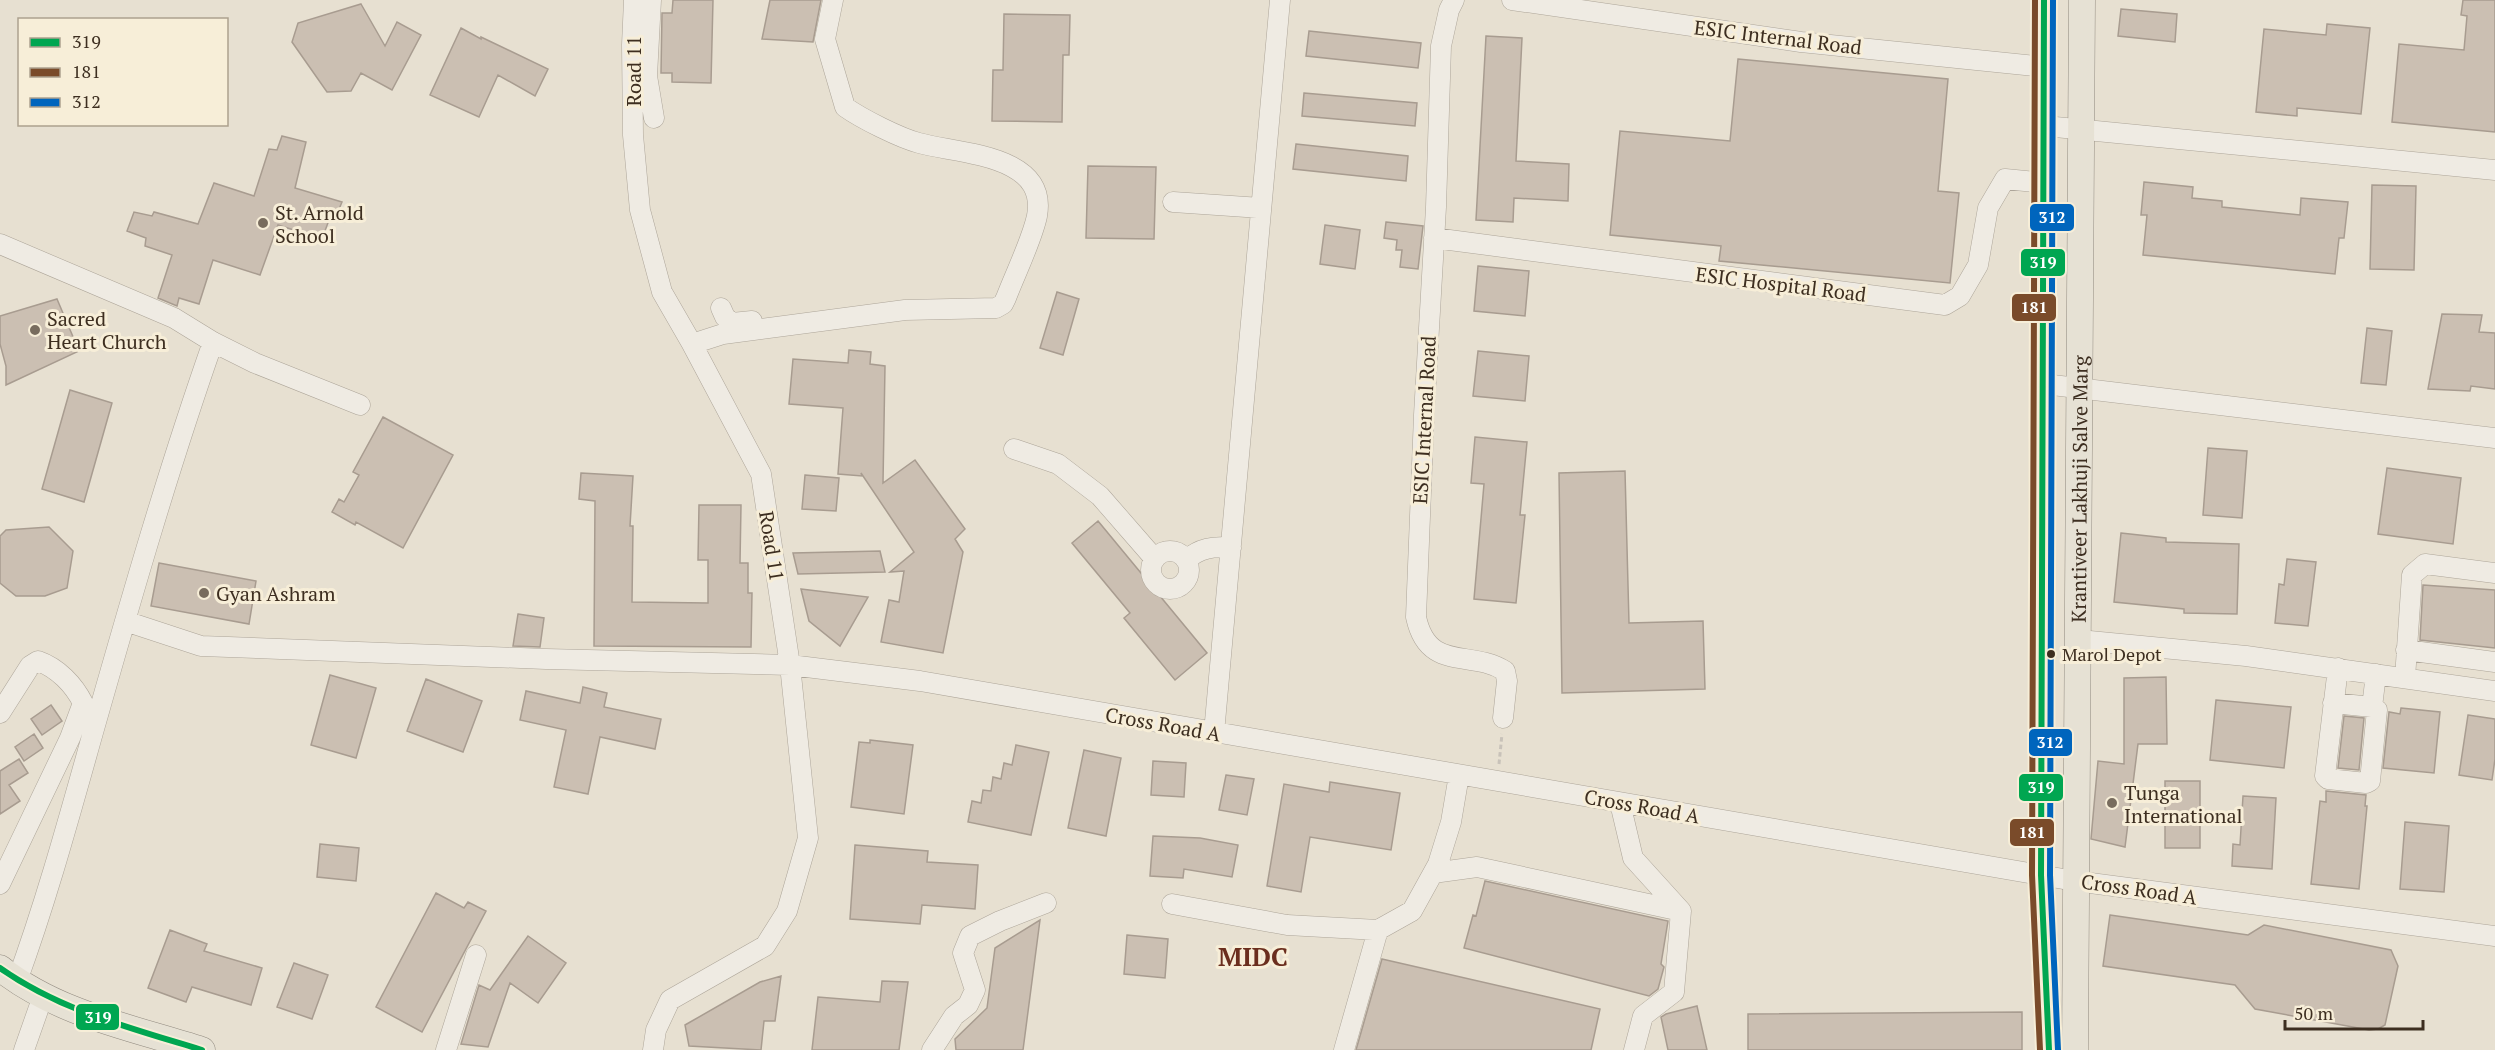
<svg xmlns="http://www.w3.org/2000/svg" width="2495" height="1050" font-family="'PT Serif',serif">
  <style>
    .building { fill: #cbbfb2; stroke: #a89c90; stroke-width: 1.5 }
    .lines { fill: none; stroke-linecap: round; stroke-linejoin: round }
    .minor-casing { stroke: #ada599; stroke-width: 21 }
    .major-casing { stroke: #928b80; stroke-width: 27 }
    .path { stroke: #c8c2b9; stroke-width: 3; stroke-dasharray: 4.5 3; stroke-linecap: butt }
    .minor { stroke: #efebe3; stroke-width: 20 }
    .major { stroke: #e6e1d4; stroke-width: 26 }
    .bus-1-casing { stroke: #f7eed8; stroke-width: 10 }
    .bus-2-casing { stroke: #f7eed8; stroke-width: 10 }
    .bus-3-casing { stroke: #f7eed8; stroke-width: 10 }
    .bus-1 { stroke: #00a651; stroke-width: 6 }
    .bus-2 { stroke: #7a4b2a; stroke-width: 6 }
    .bus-3 { stroke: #0065bd; stroke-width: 6 }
    .poi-dot { fill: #786c5e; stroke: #f7eed8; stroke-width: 2 }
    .bus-dot { fill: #3d2e20; stroke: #f7eed8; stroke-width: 2 }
    .labels { text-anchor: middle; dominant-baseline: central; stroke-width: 6; stroke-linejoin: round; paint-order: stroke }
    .bus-label { font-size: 18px; fill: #3d2e20; stroke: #f7eed8; text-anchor: start }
    .street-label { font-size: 20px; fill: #3d2e20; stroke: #f7eed8 }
    .poi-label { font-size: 20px; fill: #3d2e20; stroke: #f7eed8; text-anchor: start }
    .district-label { font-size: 26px; font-weight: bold; fill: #6b2e1e; stroke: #f7eed8 }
    .line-badge { stroke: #f7eed8; stroke-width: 2 }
    .badge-label { font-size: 16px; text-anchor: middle; font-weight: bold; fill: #fff }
  </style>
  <rect width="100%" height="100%" fill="#e7e0d1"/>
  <path class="building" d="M 673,0 L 713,0 L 711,83 L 672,82 L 672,73 L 661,73 L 662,13 L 672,13 Z
    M 770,0 L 821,0 L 813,42 L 762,39 Z
    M 2463,0 L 2495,0 L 2495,132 L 2392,122 L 2399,44 L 2464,50 L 2467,16 L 2461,15 Z
    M 361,4 L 385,46 L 397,22 L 421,35 L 392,90 L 361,73 L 351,91 L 327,92 L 292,42 L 298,23 Z
    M 2121,9 L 2177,14 L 2175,42 L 2118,36 Z
    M 1004,14 L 1070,15 L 1069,55 L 1063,55 L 1062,122 L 992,121 L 993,70 L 1003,70 Z
    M 2327,24 L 2370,28 L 2361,114 L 2297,108 L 2297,116 L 2256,112 L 2264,29 L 2326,35 Z
    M 461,28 L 481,39 L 481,37 L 548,69 L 535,96 L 498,75 L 479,117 L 430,95 Z
    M 1309,31 L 1421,43 L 1418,68 L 1306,56 Z
    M 1486,36 L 1522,38 L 1516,161 L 1569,164 L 1568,201 L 1514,198 L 1513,222 L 1476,220 Z
    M 1738,59 L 1948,79 L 1938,191 L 1959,193 L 1950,283 L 1719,261 L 1721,246 L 1610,235 L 1620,131 L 1730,141 Z
    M 1304,93 L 1417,103 L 1415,126 L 1302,116 Z
    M 282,136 L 306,142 L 295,188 L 342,202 L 334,221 L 329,220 L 322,239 L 278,225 L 260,275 L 213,260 L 199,304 L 179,298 L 177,306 L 158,298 L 172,255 L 145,246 L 146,238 L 127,231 L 134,212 L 152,216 L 154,212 L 198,224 L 214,183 L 254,196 L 269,149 L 277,150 Z
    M 1296,144 L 1408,156 L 1406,181 L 1293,169 Z
    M 1088,166 L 1156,167 L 1154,239 L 1086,238 Z
    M 2144,182 L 2193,187 L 2192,198 L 2222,201 L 2222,207 L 2300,215 L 2301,198 L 2348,202 L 2344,238 L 2339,238 L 2335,274 L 2143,255 L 2147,215 L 2141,215 Z
    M 2372,185 L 2416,186 L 2414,270 L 2370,269 Z
    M 1386,222 L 1423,226 L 1418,269 L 1400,267 L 1402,250 L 1396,250 L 1397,240 L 1384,238 Z
    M 1325,225 L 1360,230 L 1355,269 L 1320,264 Z
    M 1478,266 L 1529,271 L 1525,316 L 1474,311 Z
    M 1057,292 L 1079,299 L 1063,355 L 1040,348 Z
    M 57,299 L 79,351 L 6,385 L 6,366 L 0,344 L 0,316 Z
    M 2442,314 L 2482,315 L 2479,332 L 2495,333 L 2495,389 L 2471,386 L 2470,391 L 2428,389 Z
    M 2367,328 L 2392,331 L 2386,385 L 2361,383 Z
    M 849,350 L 871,352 L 870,364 L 885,366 L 883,483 L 915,460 L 965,529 L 955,539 L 963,552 L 943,653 L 881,642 L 889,600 L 899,602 L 904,571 L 890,572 L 914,552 L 861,473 L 862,476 L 838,474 L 843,408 L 789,404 L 793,359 L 848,363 Z
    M 1478,351 L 1529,356 L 1525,401 L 1473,396 Z
    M 70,390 L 112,403 L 84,502 L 42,489 Z
    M 383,417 L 453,455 L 403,548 L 356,522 L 355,525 L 332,512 L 339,499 L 344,502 L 359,475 L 353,472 Z
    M 1475,437 L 1527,442 L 1520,515 L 1525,515 L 1516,603 L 1474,599 L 1484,484 L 1471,483 Z
    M 2208,448 L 2247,451 L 2242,518 L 2203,515 Z
    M 2387,468 L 2461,478 L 2453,544 L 2378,534 Z
    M 1625,471 L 1629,623 L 1703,621 L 1705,689 L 1562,693 L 1559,473 Z
    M 581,473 L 633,476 L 630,526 L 633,526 L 632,602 L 708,603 L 708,560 L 698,560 L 699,505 L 741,505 L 740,563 L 748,563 L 748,593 L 752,593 L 751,647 L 594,646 L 595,501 L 579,499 Z
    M 805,475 L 839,478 L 836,511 L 802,509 Z
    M 1098,521 L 1207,653 L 1175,680 L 1124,618 L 1130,613 L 1072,543 Z
    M 49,527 L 73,551 L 67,588 L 45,596 L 16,596 L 0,583 L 0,536 L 6,530 Z
    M 2121,533 L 2166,538 L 2166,542 L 2239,544 L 2237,614 L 2184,613 L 2184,609 L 2114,602 Z
    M 880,551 L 885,572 L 798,574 L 793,553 Z
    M 2287,559 L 2316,562 L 2308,626 L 2275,623 L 2279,584 L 2284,585 Z
    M 159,563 L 256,581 L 249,624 L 151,606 Z
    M 2423,585 L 2495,590 L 2495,648 L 2420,640 Z
    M 801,589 L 868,597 L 840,646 L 809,621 Z
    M 518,614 L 544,618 L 540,647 L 513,646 Z
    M 330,675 L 376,688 L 356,758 L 311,745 Z
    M 2166,677 L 2167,744 L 2138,744 L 2125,847 L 2091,839 L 2098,761 L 2124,764 L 2124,678 Z
    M 426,679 L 482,701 L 463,752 L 407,731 Z
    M 583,687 L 607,693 L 604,707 L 661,719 L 655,749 L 600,737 L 588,794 L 554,787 L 566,730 L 520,720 L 526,691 L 580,703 Z
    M 2216,700 L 2291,707 L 2284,768 L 2210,760 Z
    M 51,705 L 62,721 L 42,735 L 31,719 Z
    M 2401,708 L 2440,712 L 2434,773 L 2383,768 L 2389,712 L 2400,714 Z
    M 2468,715 L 2495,719 L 2495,759 L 2492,780 L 2459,775 Z
    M 2344,716 L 2364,718 L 2359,770 L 2338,768 Z
    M 34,734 L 43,748 L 24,761 L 15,747 Z
    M 870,740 L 913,745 L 904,814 L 851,807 L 859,742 L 870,743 Z
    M 1016,745 L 1049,752 L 1031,835 L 968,822 L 972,801 L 981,803 L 983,790 L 991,791 L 993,777 L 1001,779 L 1004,763 L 1012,765 Z
    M 1084,750 L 1121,758 L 1106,836 L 1068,828 Z
    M 19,759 L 28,773 L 9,785 L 20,801 L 0,814 L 0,771 Z
    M 1153,761 L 1186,763 L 1184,797 L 1151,795 Z
    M 1226,775 L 1254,779 L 1247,815 L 1219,810 Z
    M 2165,781 L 2200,781 L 2200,848 L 2165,848 Z
    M 1330,782 L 1400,793 L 1391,850 L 1310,837 L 1301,892 L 1267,886 L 1284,784 L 1329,792 Z
    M 2326,791 L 2366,795 L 2365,806 L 2367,806 L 2359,889 L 2311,884 L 2320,801 L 2326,802 Z
    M 2243,796 L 2276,798 L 2272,869 L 2232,866 L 2233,844 L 2240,845 Z
    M 2405,822 L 2449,826 L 2444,892 L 2400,889 Z
    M 1153,836 L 1200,838 L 1238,845 L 1232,877 L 1184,869 L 1183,878 L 1150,876 Z
    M 320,844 L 359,848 L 356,881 L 317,877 Z
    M 855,845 L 928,851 L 927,862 L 978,865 L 975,909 L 922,905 L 920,924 L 850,919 Z
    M 1485,881 L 1668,921 L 1661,964 L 1664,967 L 1658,989 L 1649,996 L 1464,948 L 1473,915 L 1476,916 Z
    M 436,893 L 464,908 L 468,902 L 486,911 L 422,1032 L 376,1007 Z
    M 2110,915 L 2248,935 L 2264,925 L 2391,950 L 2398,966 L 2385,1025 L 2378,1029 L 2369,1030 L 2255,1009 L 2235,985 L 2103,966 Z
    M 1040,920 L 1023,1050 L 956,1050 L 955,1039 L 987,1008 L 995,948 Z
    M 170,930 L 207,944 L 204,951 L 262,968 L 251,1005 L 192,987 L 186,1002 L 148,988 Z
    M 1127,935 L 1168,939 L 1165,978 L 1124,974 Z
    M 528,936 L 566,963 L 538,1003 L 510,983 L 488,1047 L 461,1044 L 479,985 L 490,990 Z
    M 1382,959 L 1600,1009 L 1591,1050 L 1356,1050 Z
    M 294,963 L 328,975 L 312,1019 L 277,1007 Z
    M 781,976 L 775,1021 L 764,1021 L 761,1050 L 689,1046 L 685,1025 L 760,982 Z
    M 882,981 L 908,982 L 899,1050 L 812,1050 L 818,997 L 880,1002 Z
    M 1697,1006 L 1707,1050 L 1668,1050 L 1661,1017 L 1666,1014 Z
    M 2022,1012 L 2022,1050 L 1748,1050 L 1748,1014 Z"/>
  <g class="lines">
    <defs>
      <path id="minor" d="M 634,0 L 632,45 L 633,135 L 640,210 L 662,292 L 692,344 L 761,474 L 790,665 L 808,838 L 787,911 L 765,946 L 670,1000 L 656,1030 L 653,1050
        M 651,0 L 647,76 L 654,118
        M 1454,0 L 1449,10 L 1441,46 L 1436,207 L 1424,415 L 1416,617 C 1428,673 1471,649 1505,671 L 1507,681 L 1503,718
        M 1512,0 L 1801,42 L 2045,67
        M 2045,126 L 2495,170
        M 1173,202 L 1261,208
        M 1434,238 L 1945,305 L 1960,296 L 1978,265 L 1988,208 L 2005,179 L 2045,183
        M 0,244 L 174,318 L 213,342 L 255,363 L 360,405
        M 721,308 L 725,317 L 732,323 L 752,321
        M 692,344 L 723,334 L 905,310 L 996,308 L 1003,304 L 1006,298 C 1015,274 1032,240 1037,216 C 1048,154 959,154 919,143 C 900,138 862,119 845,107 L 825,39 L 833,0
        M 2044,384 L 2495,438
        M 1014,449 L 1058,464 L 1100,496 L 1154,558
        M1151 570a19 19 0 1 1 38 0a19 19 0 1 1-38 0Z
        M 1186,560 C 1200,548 1213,546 1231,548
        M 125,621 L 201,646 L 546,659 L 790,665 L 920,681 L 2075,881 L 2495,936
        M 2079,640 L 2246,656 L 2495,691
        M 2406,650 L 2495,662
        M 2338,668 L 2325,776 L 2328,779 L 2366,783 L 2370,781 L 2377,710 L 2372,707 L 2376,674
        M 2405,678 L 2412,575 L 2425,564 L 2495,573
        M 2333,703 L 2372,707
        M 0,713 L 30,666 L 38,661 C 58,668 74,685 83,703 L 70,738 L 0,884
        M 1214,733 L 1280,0
        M 1620,803 L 1633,858 L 1681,911 L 1674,992 L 1643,1016 L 1634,1050
        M 1433,873 L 1477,867 L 1681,911
        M 1172,904 L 1287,925 L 1378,930 L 1412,911 L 1438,864 L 1451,822 L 1459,775
        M 17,981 C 47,899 70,814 94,729 C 131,599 168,470 213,342
        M 24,1050 L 43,996
        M 446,1050 L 476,955
        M 932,1050 L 954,1016 L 968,1005 L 975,990 L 963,953 L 970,936 L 1000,921 L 1046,903
        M 1344,1050 L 1378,930"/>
      <g id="major">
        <path d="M 2044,0 L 2041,875 L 2049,1050"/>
        <path d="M 0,968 C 57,1014 134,1028 202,1050"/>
        <path id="s1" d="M 2075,1050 L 2082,0"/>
      </g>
    </defs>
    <use href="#minor" class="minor-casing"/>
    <use href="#major" class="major-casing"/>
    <path class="path" d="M 1499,764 L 1502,734"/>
    <use href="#minor" class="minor"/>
    <use href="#major" class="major"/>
    <defs>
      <path id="bus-1" d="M 2044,0 L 2041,875 L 2049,1050
        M 0,968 C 61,1011 131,1028 202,1050"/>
      <path id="bus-2" d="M 2035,0 L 2032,875 L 2040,1050"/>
      <path id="bus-3" d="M 2053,0 L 2050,875 L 2058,1050"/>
    </defs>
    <use href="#bus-1" class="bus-1-casing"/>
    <use href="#bus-2" class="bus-2-casing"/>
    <use href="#bus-3" class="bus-3-casing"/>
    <use href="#bus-1" class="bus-1"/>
    <use href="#bus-2" class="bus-2"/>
    <use href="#bus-3" class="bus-3"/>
  </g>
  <g class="poi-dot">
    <circle cx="263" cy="223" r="6"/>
    <circle cx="35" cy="330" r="6"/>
    <circle cx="204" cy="593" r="6"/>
    <circle cx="2112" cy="803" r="6"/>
  </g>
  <circle class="bus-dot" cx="2051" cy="654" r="5"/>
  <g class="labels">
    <g class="bus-label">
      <text x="2062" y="654">Marol Depot</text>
    </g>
    <g class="street-label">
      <text transform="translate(1778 37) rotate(7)">ESIC Internal Road</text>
      <text transform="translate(633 71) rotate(-90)">Road 11</text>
      <text transform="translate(1781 284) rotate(7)">ESIC Hospital Road</text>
      <text transform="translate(1424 420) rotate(-87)">ESIC Internal Road</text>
      <text stroke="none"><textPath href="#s1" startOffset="561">Krantiveer Lakhuji Salve Marg</textPath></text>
      <text transform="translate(772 546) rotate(81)">Road 11</text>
      <text transform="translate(1163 724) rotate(10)">Cross Road A</text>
      <text transform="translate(1642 806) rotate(10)">Cross Road A</text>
      <text transform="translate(2139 889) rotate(8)">Cross Road A</text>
    </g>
    <g class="poi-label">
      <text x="275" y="212">St. Arnold<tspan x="275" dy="23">School</tspan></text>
      <text x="47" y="318">Sacred<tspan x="47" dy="23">Heart Church</tspan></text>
      <text x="216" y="593">Gyan Ashram</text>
      <text x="2124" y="792">Tunga<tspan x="2124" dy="23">International</tspan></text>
    </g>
    <g class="district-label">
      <text x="1253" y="956">MIDC</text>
    </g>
  </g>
  <g class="line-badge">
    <rect x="2029" y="203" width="46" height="29" rx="6" fill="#0065bd"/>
    <rect x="2020" y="248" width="46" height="29" rx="6" fill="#00a651"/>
    <rect x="2011" y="293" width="46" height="29" rx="6" fill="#7a4b2a"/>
    <rect x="2028" y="728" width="45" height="29" rx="6" fill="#0065bd"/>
    <rect x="2018" y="773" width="46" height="29" rx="6" fill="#00a651"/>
    <rect x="2009" y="818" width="46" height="29" rx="6" fill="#7a4b2a"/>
    <rect x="75" y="1003" width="45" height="28" rx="6" fill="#00a651"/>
  </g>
  <g class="badge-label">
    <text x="2052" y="223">312</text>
    <text x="2043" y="268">319</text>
    <text x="2034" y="313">181</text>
    <text x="2050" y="748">312</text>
    <text x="2041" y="793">319</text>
    <text x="2032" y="838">181</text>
    <text x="98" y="1023">319</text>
  </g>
  <rect x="18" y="18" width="210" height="108" fill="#f7eed8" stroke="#ada18e" stroke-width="1.5"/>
  <rect x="30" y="38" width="30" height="9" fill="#00a651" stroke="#ada18e" stroke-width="1.5"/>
  <text x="72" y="48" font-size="18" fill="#3d2e20">319</text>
  <rect x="30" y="68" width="30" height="9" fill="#7a4b2a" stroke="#ada18e" stroke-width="1.5"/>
  <text x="72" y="78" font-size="18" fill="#3d2e20">181</text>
  <rect x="30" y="98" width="30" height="9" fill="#0065bd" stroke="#ada18e" stroke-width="1.5"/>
  <text x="72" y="108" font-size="18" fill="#3d2e20">312</text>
  <path d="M2285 1020v9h138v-9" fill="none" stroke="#3d2e20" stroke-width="3"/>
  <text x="2294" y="1020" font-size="18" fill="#3d2e20" stroke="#f7eed8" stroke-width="4.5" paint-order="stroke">50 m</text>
</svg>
